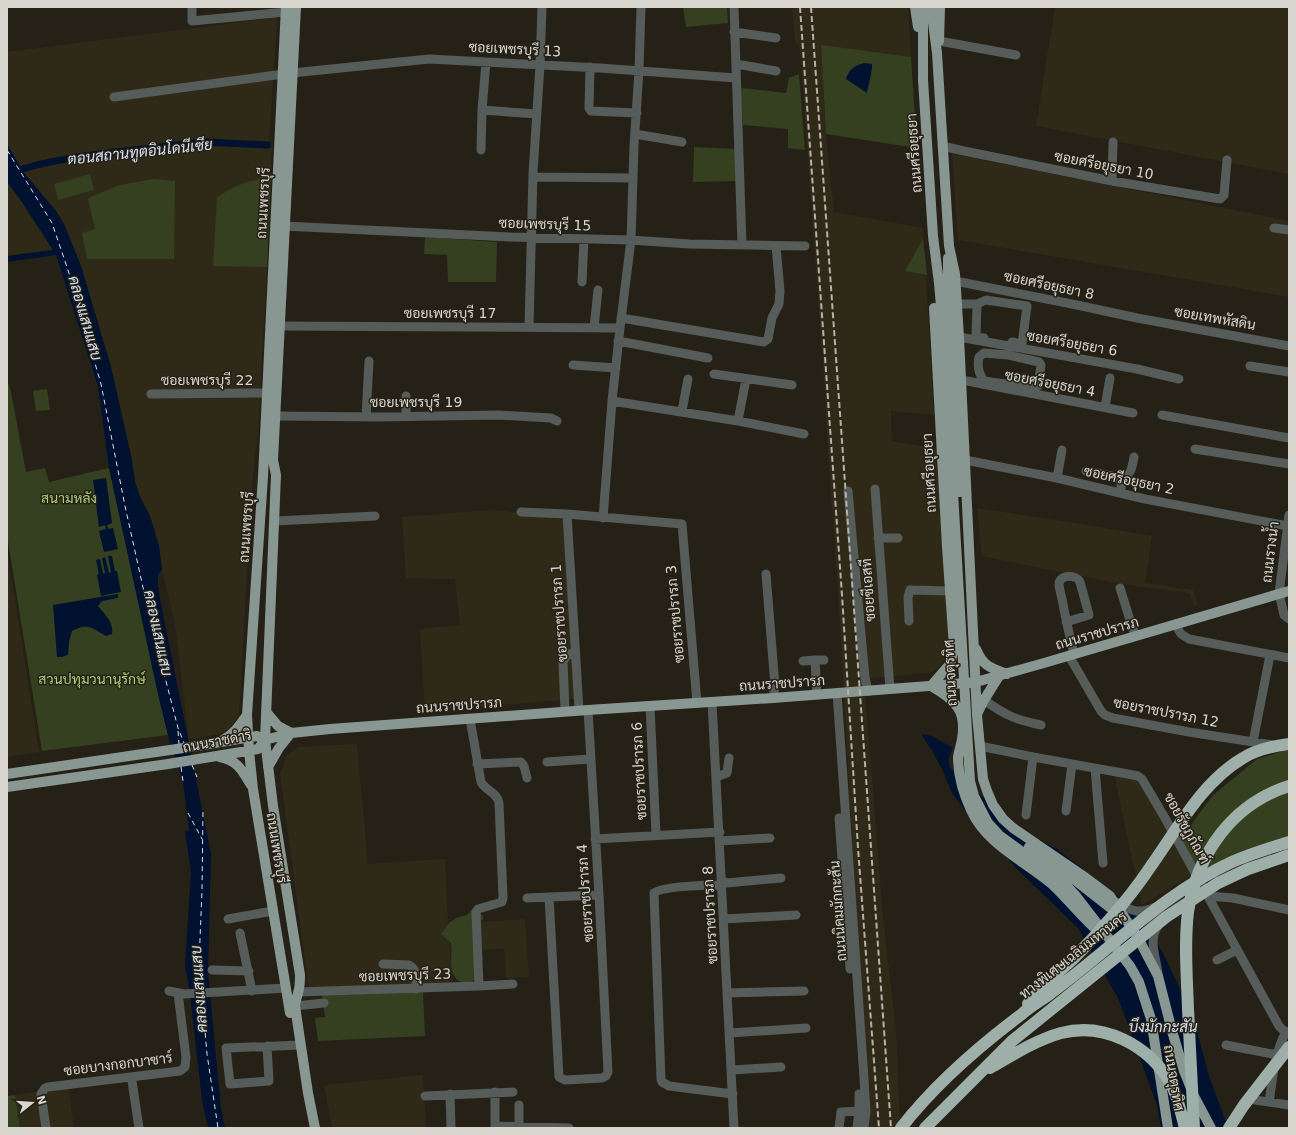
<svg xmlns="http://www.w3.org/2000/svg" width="1296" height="1135" font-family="'DejaVu Sans',Sarabun,sans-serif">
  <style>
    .built { fill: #2f2a18 }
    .green { fill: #354020 }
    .water { fill: #001230 }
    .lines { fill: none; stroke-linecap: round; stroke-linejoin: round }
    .canal { stroke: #001230; stroke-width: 7 }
    .ferry { stroke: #d6e1f0; stroke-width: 1; stroke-dasharray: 5 4; stroke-linecap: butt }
    .minor { stroke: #555c5a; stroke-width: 9 }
    .major { stroke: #899792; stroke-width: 10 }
    .highway { stroke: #9eaea9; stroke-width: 12 }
    .rail { stroke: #b4b2aa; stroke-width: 2; stroke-dasharray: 6 3; stroke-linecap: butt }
    .labels { text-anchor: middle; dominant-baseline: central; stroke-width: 3; stroke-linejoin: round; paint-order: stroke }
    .street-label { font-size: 14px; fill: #d8d6cf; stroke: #252116 }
    .park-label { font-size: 14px; fill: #aecd79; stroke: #252116 }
    .water-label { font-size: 15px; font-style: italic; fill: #d6e1f0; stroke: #252116 }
  </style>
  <rect width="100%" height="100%" fill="#252116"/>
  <path class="built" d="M 792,7 L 908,7 L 911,57 L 821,46 L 826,134 L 834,212 L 923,228 L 934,415 L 891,411 L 891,423 L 892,441 L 938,449 L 949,651 L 940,667 L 932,672 L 864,679 L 883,917 L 896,1030 L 900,1128 L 870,1128 L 870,1094 L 857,926 L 838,587 L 829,466 L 824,378 L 800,48 L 795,41 Z
    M 1055,7 L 1289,7 L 1289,174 L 1036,126 Z
    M 273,18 L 277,18 L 269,143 L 202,139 L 108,150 L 20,166 L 7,144 L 7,52 Z
    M 203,146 L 272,148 L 267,267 L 258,432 L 252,483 L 239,716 L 227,731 L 215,735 L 189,739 L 175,624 L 162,569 L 159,546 L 150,516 L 140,497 L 135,482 L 132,460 L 111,367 L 81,266 L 64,224 L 56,211 L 24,173 L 42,165 Z
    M 952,154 L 1289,221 L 1289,297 L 958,240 Z
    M 7,182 L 20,199 L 53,250 L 7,256 Z
    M 977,508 L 1082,524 L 1152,536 L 1145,583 L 1193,590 L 1198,605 L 1194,606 L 1189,593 L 1120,584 L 982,556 Z
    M 491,510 L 564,517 L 575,699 L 425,711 L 420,629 L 460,625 L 455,579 L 406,578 L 402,517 Z
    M 7,550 L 39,752 L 7,757 Z
    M 357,744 L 368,864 L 445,859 L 449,942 L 453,986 L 309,990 L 280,773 L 287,755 L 299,747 Z
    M 1114,774 L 1127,776 L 1141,782 L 1193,874 L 1142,905 Z
    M 525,919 L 529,977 L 506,978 L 504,949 L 480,950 L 478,922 Z
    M 423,1075 L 426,1128 L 332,1128 L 324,1085 Z
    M 68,1087 L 74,1128 L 20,1128 L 15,1095 Z"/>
  <path class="green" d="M 683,7 L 727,7 L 728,23 L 686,27 Z
    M 821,45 L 911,57 L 917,148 L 826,134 Z
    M 799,74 L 805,150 L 788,148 L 788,129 L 743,125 L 741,88 L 786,93 L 789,78 Z
    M 694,147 L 736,149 L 736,181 L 693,182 Z
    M 90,174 L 94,190 L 58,200 L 54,184 Z
    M 271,177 L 267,267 L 213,266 L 217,198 C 235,184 249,181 271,177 Z
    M 154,179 L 175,181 L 174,259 L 87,259 L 82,233 L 95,229 L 88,198 L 120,185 Z
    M 425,237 L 497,242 L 496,282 L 448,282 L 447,255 L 424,254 Z
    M 923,239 L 927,275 L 905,271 Z
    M 7,379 L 11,392 L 26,472 L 45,468 L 49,482 L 109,468 L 168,735 L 42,751 L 7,535 Z
    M 47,389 L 50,410 L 36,411 L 33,391 Z
    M 1283,751 L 1289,751 L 1289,837 C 1254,846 1230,856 1199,876 L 1180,840 L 1212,796 L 1257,759 Z
    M 475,907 L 483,916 L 483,919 L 479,923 L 477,978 L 468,984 C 445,981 453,959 451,943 L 441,934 L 449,923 L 456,918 L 467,915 L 472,909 Z
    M 423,991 L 425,1036 L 318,1041 L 315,1018 L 325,1017 L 322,995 Z
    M 15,1095 L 20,1128 L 7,1128 L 7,1096 Z"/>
  <path class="water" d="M 864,63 L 872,64 L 872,69 L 867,93 L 846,79 C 849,69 854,66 864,63 Z
    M 7,144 L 24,173 L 56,211 L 64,224 L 81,266 L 111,367 L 132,460 L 135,482 L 140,497 L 150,516 L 159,546 L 162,569 L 158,575 L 158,589 L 211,854 L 208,972 L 221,1109 L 225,1128 L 208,1128 L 202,1100 L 189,986 L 185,966 L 191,872 L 185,831 L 189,831 L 183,781 L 170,743 L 159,699 L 109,468 L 98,386 L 56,255 L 7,262 L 7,256 L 53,250 L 20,199 L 7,182 Z
    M 106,478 L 112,523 L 107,525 L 108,529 L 113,528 L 118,549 L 104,552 L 99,531 L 106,529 L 105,525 L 99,527 L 93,480 Z
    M 108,556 L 112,556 L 115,571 L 117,571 L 121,592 L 101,596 L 97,575 L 99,574 L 96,560 L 100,559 L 103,574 L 105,573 L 102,558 L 105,557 L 109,573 L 111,572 Z
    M 118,594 L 118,598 L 102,601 L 98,606 C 105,615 114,622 112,634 L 106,636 C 91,628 89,622 72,631 L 69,642 L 68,655 L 62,657 L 57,657 L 53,605 Z
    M 921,734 L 932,736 L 953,748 L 948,759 L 950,767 L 955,774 L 976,791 L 1012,825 L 1057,849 L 1139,913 L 1165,957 L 1193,1017 L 1209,1076 L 1228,1128 L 1161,1128 L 1157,1105 L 1119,1000 L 1078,928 L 1017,869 L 969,816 L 952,793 L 942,769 L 931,749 Z"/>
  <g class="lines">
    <path class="canal" d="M 14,172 C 35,164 55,161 77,157 C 116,151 155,148 194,143 L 207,142 L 267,145"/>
    <path class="ferry" d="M 7,150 L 52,223 L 68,270 L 101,384 L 125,506 L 150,619 L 178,728 L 184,743
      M 178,731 L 179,744
      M 192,765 L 197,777
      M 181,767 L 183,781
      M 188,813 L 202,839
      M 201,988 L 199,963 L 202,891 L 203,809
      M 202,997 L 207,1054 L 218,1128"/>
    <path class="minor" d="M 192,7 L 192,21 L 286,12
      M 734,7 L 742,245
      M 734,32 L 776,38
      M 939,41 L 1016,55
      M 736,64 L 776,71
      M 590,67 L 589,108 L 591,111 L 637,113
      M 292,73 L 429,59 L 600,68 L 736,78
      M 114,97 L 283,74
      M 482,110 L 537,114
      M 635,134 L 682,142
      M 942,146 L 964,151 L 1112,181 L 1220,199 L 1224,195 L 1227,160
      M 481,150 L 482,110 L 486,62
      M 533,177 L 633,178
      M 1112,181 L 1113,142
      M 284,226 L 511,237 L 631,240 L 689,244 L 805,246
      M 1274,228 L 1289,230
      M 955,281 L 1077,305 L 1137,318 L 1289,346
      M 582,282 L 584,239
      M 957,304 L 977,304 L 986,300 L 1027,306 L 1022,344 L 1012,342
      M 977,304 L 976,337 L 984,338
      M 621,318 L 764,342 L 768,339 L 772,318 L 779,304 L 780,291 L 776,246
      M 280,326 L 620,328
      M 529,327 L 533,173 L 540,65 L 542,7
      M 594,328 L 598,290
      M 959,337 L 1137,369 L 1179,379
      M 618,341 L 708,358
      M 984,353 L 1008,355 L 1039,362 L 1041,365 L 1038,386 L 1034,388 L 984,381 C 978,373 977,366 979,357 Z
      M 573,365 L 616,368
      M 1250,366 L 1289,372
      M 714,374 L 792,385
      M 962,380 L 1133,413
      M 151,394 L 267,393
      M 406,396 L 406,417
      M 612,401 L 738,421 L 804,434
      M 1105,407 L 1110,378
      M 682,411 L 688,379
      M 1162,415 L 1289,438
      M 276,416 L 378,417 L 499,415 L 551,418 L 557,421
      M 366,417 L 369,361
      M 738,421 L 746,379
      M 1195,449 L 1289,464
      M 965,460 L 1057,478 L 1145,499 L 1288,526
      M 1086,471 L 1121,478
      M 1057,478 L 1062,450
      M 875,489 L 890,689
      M 848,491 L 865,678 L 868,691
      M 1121,493 L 1121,478 C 1132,475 1132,467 1134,457
      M 521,512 L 567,514 L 682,524 L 697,703
      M 567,514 L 579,710
      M 1289,515 L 1279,593 L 1284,615 L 1289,619
      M 603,518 L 612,401 L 620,328 L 631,240 L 634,146 L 639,70 L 641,7
      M 275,521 L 375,516
      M 878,538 L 898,538
      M 766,574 L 775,686 L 773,698
      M 1120,588 L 1135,636
      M 909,621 L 908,597 L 910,590 L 950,591
      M 1066,622 L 1089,615 L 1080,582 C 1076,574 1059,574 1059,585 C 1060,592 1062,598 1063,604 C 1066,621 1070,637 1074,654
      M 1175,624 L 1181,634 L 1189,639 L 1289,658
      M 1069,656 L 1101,711 L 1105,715 L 1113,718 L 1189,732 L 1273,745
      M 803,661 L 815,660
      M 837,693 L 864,1078 L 866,1111 L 864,1128
      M 817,695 L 815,660 L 824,660
      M 984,700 C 1005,715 1016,720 1041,725
      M 712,702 L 734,1128
      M 650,706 L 656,835
      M 565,711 L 563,662 L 567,655 L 575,652
      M 470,719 L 481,782 C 486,791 497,792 499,803 L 503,897 L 502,902 L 478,909 L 476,912 L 479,986
      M 1253,742 L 1270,655
      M 980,746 L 1033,757 L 1128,774 L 1138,776 L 1142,779 L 1165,818 L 1279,1026 L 1283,1030 L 1289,1033
      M 547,762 L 590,759
      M 477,764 L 521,762 L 524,766 L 527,778
      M 1095,768 L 1103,863
      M 716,777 L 727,773 L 729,758
      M 1066,811 L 1072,764
      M 1026,815 L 1033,757
      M 839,818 L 850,969
      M 595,839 L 720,832
      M 720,841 L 770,838
      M 722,881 L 727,883 L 781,878
      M 722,885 C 709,885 662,886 654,893 L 661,1079 L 662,1082 L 669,1086 L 733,1094
      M 1208,896 L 1233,898 L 1289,910
      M 549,897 L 559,1077 L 565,1080 L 602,1078 L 606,1076 L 608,1072 L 599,895 L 588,710
      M 527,898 L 599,895
      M 1117,902 C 1132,912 1139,914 1155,907
      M 228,919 L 273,911
      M 724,919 L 796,915
      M 240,933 L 252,991
      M 1217,960 L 1237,950
      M 383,964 L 409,965 C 418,969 416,980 416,989
      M 212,970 L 249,971
      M 1158,973 C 1156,957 1148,940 1158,926
      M 169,991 L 184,994 L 286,988
      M 298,992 L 479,986 L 513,984
      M 727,993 L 804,991
      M 295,1006 L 324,1003
      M 730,1033 L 806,1028
      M 1226,1045 L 1277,1055
      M 267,1046 L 269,1081 L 230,1084 L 226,1048 L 301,1045
      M 732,1070 L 781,1067
      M 132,1081 L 139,1128
      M 495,1092 L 495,1128
      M 450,1094 L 451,1128
      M 425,1096 L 513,1092
      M 1255,1100 L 1289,1105
      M 1269,1102 C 1273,1078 1274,1053 1286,1032
      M 519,1105 L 519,1126
      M 495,1126 L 569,1128
      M 46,1128 L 41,1094 L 45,1088 L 48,1087 L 180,1071 L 185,1067 L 186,1057 L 178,993
      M 839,1128 L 841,1112 L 859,1111
      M 857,1128 L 859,1111 L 859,1094"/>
    <path class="major" d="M 286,7 L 263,477 L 247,715 L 249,751 L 253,789 L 290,1013
      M 296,7 L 273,460 L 276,475 L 265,740 L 273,806 L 300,975 C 300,981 300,987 298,993 C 297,998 295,1001 295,1006 L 308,1093 L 315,1128
      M 915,7 L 918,27
      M 923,7 L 923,80 L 933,236 L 939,283 L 944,340 L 970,781 L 974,796 L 988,823 L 999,835 L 1062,881 L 1076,896 L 1130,966 L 1139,982 L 1151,1019 L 1168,1128
      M 931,7 L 937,53 L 949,246 L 955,274 L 959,337 L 977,715 L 983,779 L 987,791 L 993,805 L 1003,819 L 1013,828 L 1086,878 L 1110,896 L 1137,936 L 1158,976 L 1172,1031 L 1184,1071 L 1194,1096 L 1211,1128
      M 939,41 L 940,7
      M 948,258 L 948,299 L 960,492
      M 976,649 C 983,666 990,668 1007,674
      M 931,686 L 950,664 L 954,647 L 947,547 L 934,308
      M 931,686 C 955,700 967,710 962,739 C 961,745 959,751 958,757 C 958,775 963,793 971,810 C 987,845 1025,861 1053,885 C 1069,900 1083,919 1100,933
      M 978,712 L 984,700 L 999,676
      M 267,713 L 278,726 L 291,733
      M 223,740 C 234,734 240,725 247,715
      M 265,740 L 291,733 L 330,729 L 588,710 L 773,698 L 942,685 L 976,682 L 1044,663 L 1289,591
      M 220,757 C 238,761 242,770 251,785
      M 268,767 L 279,748 L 291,733
      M 7,774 L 197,746 L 257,736 L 265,740
      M 7,787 L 168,764 L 241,752 L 258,749 L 265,740
      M 1029,847 L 1075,880 L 1117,913"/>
    <path class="highway" d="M 1028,1004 C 1042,986 1059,972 1075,957 C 1087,945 1099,932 1110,919 C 1125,902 1139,884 1151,866 C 1178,828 1202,782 1243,758 C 1257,749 1273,746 1289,744
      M 990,1068 C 1013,1055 1036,1040 1061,1033 C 1104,1022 1148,1045 1170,1082 C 1178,1096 1181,1113 1185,1128
      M 901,1128 C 935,1084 978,1047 1022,1014 C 1031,1006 1042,1000 1051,993 C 1111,949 1164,893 1232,862 C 1250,854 1270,848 1289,842
      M 925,1128 L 1012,1041 L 1166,917 L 1218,883 L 1235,875 L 1248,869 L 1289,855
      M 1194,1128 C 1192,1088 1190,1049 1188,1009 C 1187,977 1184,944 1188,912 C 1197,854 1232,804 1289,786
      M 1229,1128 L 1244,1105 L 1289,1047"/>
    <path class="rail" d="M 800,7 L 842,595 L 858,848 L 879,1128
      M 811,7 L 891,1128"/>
  </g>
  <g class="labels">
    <g class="street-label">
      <text transform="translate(515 49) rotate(3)">ซอยเพชรบุรี 13</text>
      <text transform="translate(914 153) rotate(-94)">ถนนศรีอยุธยา</text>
      <text transform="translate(1104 165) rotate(11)">ซอยศรีอยุธยา 10</text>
      <text transform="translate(263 203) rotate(-87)">ถนนเพชรบุรี</text>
      <text transform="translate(545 224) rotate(2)">ซอยเพชรบุรี 15</text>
      <text transform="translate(1049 285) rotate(12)">ซอยศรีอยุธยา 8</text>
      <text x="450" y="313">ซอยเพชรบุรี 17</text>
      <text transform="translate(1215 318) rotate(10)">ซอยเทพหัสดิน</text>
      <text transform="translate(1072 343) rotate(10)">ซอยศรีอยุธยา 6</text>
      <text x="207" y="380">ซอยเพชรบุรี 22</text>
      <text transform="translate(1050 383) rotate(11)">ซอยศรีอยุธยา 4</text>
      <text x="416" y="402">ซอยเพชรบุรี 19</text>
      <text transform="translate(929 473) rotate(-93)">ถนนศรีอยุธยา</text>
      <text transform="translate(1129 480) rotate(12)">ซอยศรีอยุธยา 2</text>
      <text transform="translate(246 527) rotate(-86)">ถนนเพชรบุรี</text>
      <text transform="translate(1270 552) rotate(-83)">ถนนรางน้ำ</text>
      <text transform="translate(868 590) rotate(-94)">ซอยซีเอสที</text>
      <text transform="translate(559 613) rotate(-94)">ซอยราชปรารภ 1</text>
      <text transform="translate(675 614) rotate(-95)">ซอยราชปรารภ 3</text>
      <text transform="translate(1097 633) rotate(-16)">ถนนราชปรารภ</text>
      <text transform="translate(950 673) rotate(-93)">ถนนจตุรทิศ</text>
      <text transform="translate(782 683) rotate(-4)">ถนนราชปรารภ</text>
      <text transform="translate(459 705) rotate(-4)">ถนนราชปรารภ</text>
      <text transform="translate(1166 712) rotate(11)">ซอยราชปรารภ 12</text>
      <text transform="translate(217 741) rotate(-11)">ถนนราชดำริ</text>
      <text transform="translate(639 771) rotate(-93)">ซอยราชปรารภ 6</text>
      <text transform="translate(1187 828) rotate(61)">ซอยรัชฎภัณฑ์</text>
      <text transform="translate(277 848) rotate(81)">ถนนเพชรบุรี</text>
      <text transform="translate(585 893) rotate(-94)">ซอยราชปรารภ 4</text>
      <text transform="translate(838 911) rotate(-94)">ถนนนิคมมักกะสัน</text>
      <text transform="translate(710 915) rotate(-93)">ซอยราชปรารภ 8</text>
      <text transform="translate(1073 955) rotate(-38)">ทางพิเศษเฉลิมมหานคร</text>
      <text transform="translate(405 975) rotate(-2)">ซอยเพชรบุรี 23</text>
      <text transform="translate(118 1064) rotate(-7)">ซอยบางกอกบาซาร์</text>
      <text transform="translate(1174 1078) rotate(81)">ถนนจตุรทิศ</text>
    </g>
    <g class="park-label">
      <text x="69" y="498">สนามหลัง</text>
      <text x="92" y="679">สวนปทุมวนานุรักษ์</text>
    </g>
    <g class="water-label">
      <text transform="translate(140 152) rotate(-6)">ตอนสถานทูตอินโดนีเซีย</text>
      <text transform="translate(85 318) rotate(74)">คลองแสนแสบ</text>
      <text transform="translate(158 633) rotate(78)">คลองแสนแสบ</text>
      <text transform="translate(199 989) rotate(-94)">คลองแสนแสบ</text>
      <text x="1163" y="1027">บึงมักกะสัน</text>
    </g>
  </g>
  <rect width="1296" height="1135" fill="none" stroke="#d8d6cf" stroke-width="16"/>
  <g transform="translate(32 1103) rotate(73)" stroke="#252116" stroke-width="3" paint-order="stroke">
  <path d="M0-3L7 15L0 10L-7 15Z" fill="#d8d6cf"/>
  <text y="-6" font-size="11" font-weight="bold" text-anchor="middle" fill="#d8d6cf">N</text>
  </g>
</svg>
